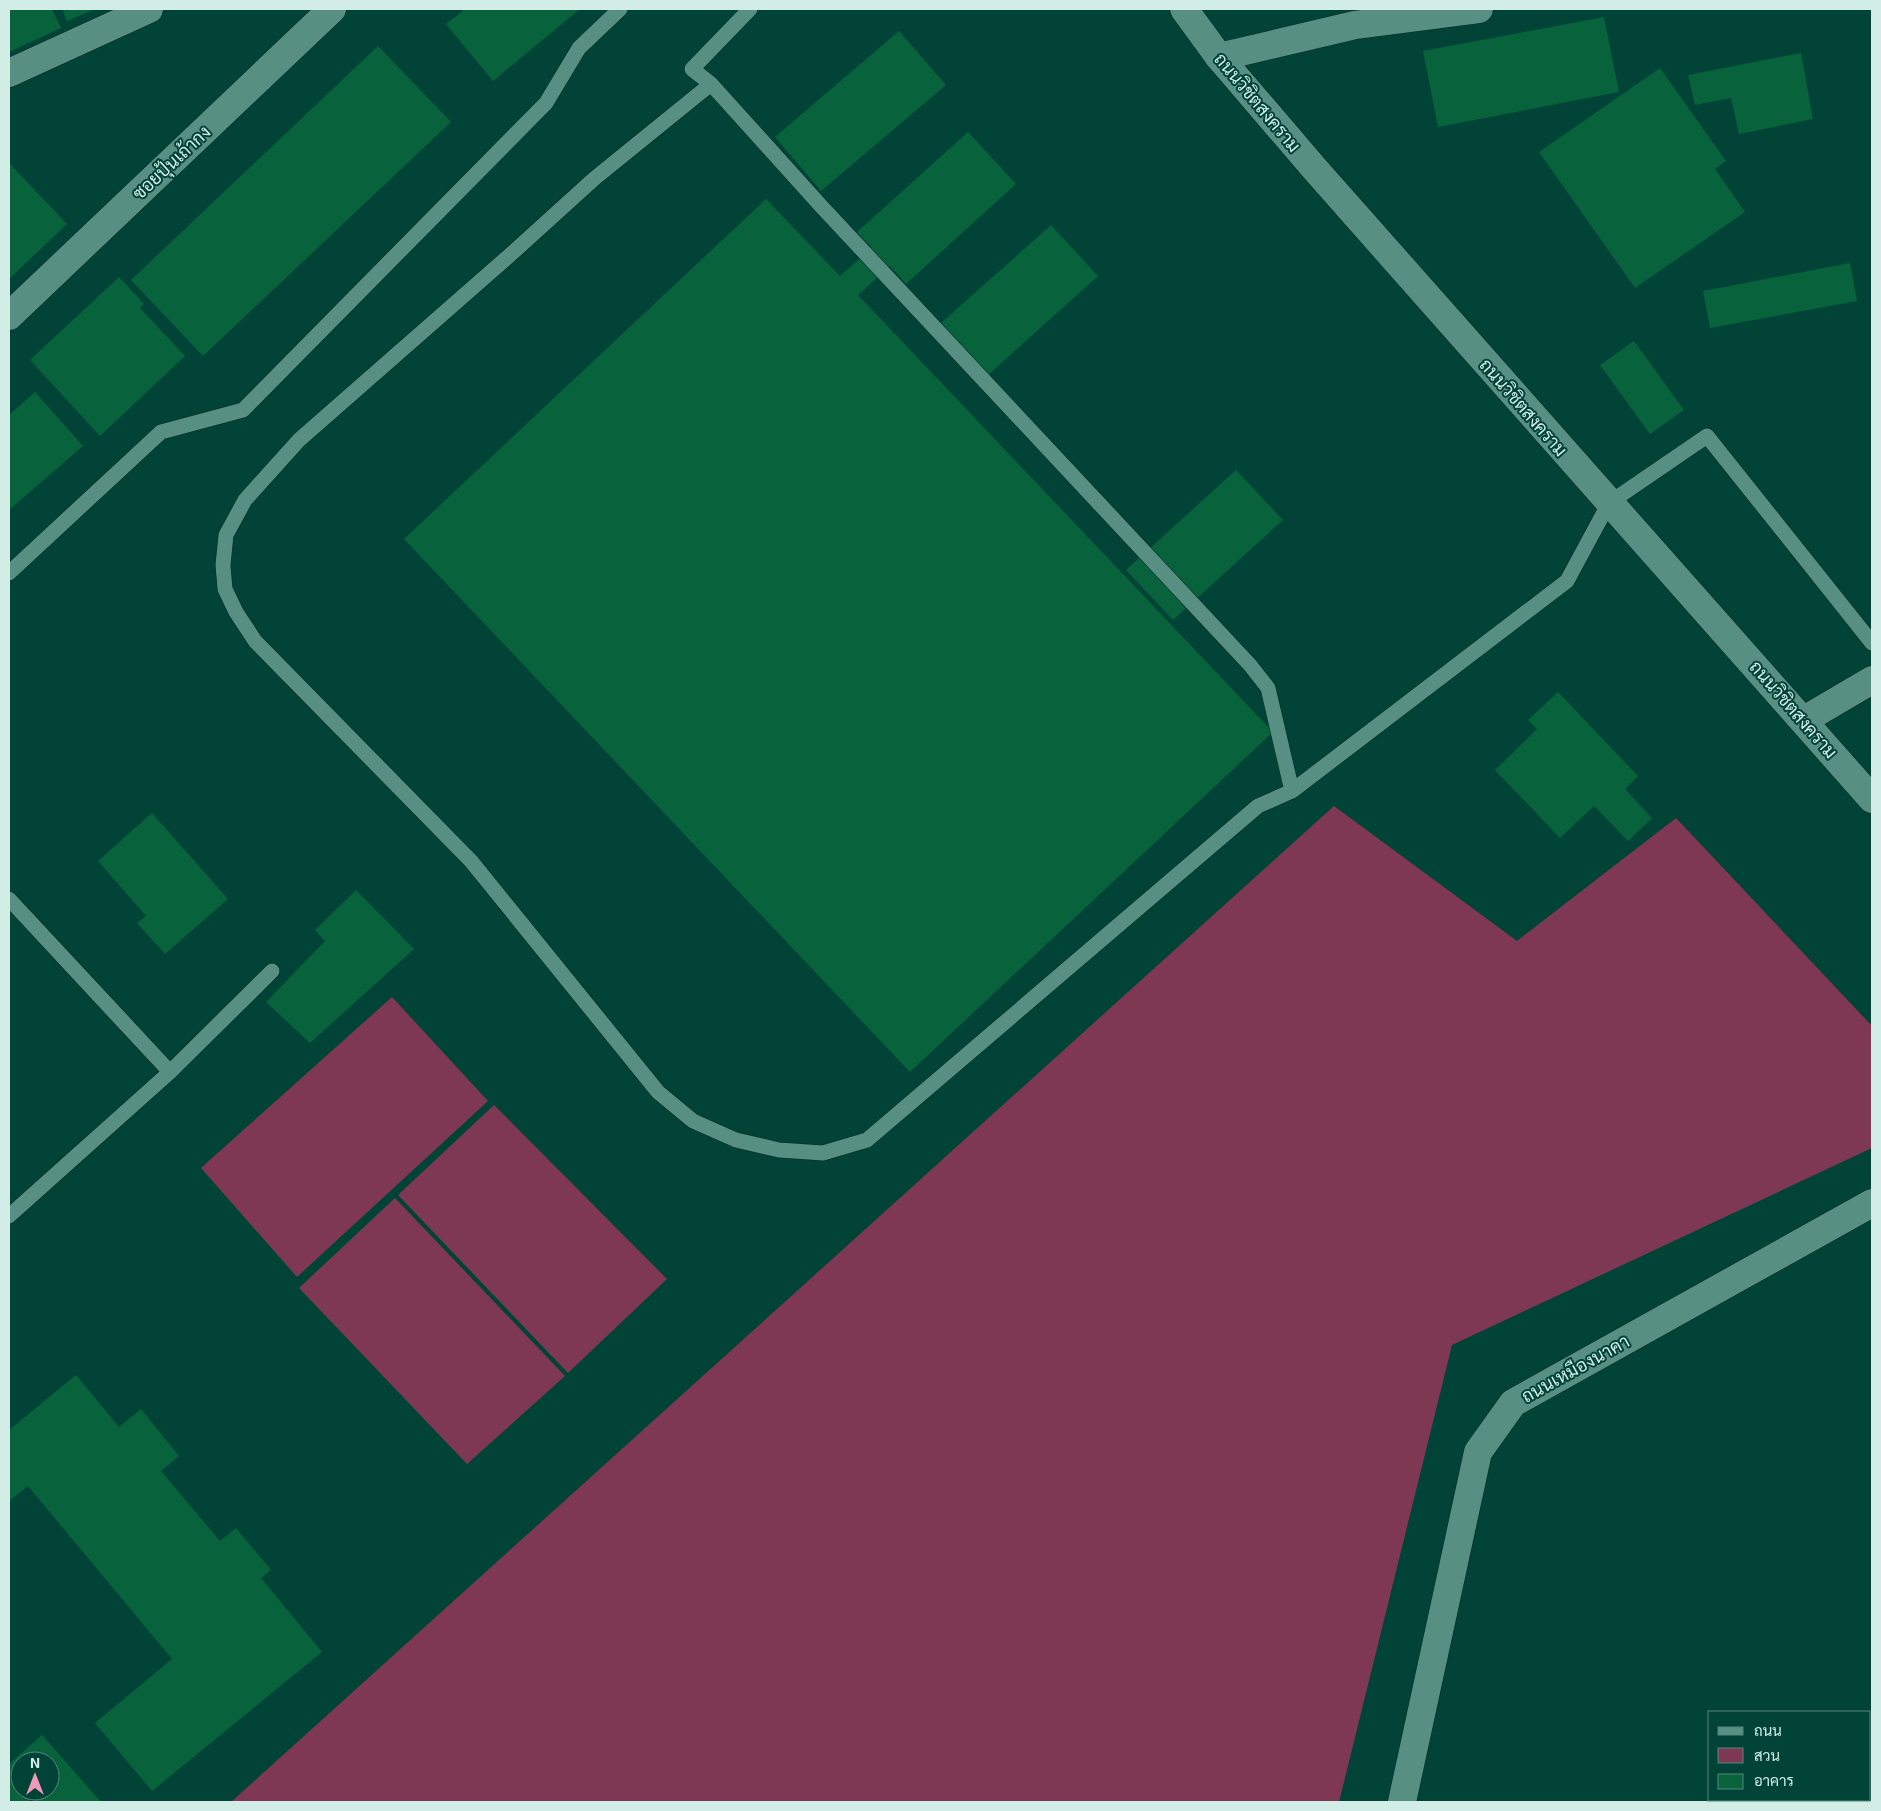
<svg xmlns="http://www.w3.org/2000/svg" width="1881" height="1811" font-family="'Exo 2',Sarabun,sans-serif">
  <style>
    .green { fill: #7f3854 }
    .building { fill: #08633c }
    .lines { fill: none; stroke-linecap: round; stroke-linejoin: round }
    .lane-casing { stroke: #072520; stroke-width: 16 }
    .street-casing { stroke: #072520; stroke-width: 29 }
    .secondary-casing { stroke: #072520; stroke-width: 29 }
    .lane { stroke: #588f83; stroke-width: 15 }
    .street { stroke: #588f83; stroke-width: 28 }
    .secondary { stroke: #588f83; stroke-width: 28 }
    .labels { text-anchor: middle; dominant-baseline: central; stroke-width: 4; stroke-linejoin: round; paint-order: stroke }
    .street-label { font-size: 18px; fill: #d1ede5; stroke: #024338 }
  </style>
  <rect width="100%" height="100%" fill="#024338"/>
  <path class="green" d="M 1334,806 L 1517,941 L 1676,818 L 1872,1026 L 1872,1148 L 1452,1345 L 1339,1802 L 231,1802 Z
    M 392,997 L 488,1101 L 297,1277 L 201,1168 Z
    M 494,1105 L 667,1279 L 568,1373 L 398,1195 Z
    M 395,1198 L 565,1376 L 467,1464 L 299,1288 Z"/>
  <path class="building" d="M 9,9 L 52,9 L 61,28 L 9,52 Z
    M 62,9 L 95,9 L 67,21 Z
    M 465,9 L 580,9 L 493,81 L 446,24 Z
    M 1604,17 L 1619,92 L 1438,127 L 1423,51 Z
    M 899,31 L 946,85 L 821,191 L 775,137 Z
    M 378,46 L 451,122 L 203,356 L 131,280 Z
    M 1801,53 L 1813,119 L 1739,134 L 1731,98 L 1695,105 L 1688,75 Z
    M 1660,68 L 1726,161 L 1715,169 L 1745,212 L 1635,288 L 1539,152 Z
    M 968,132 L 1016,184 L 906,284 L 890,266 L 858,295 L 1273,732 L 910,1072 L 404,539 L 766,199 L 840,276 L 872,248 L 857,232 Z
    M 9,163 L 67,224 L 9,279 Z
    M 1051,225 L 1098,276 L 988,375 L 941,323 Z
    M 1850,263 L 1857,301 L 1710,328 L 1703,291 Z
    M 119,277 L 144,304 L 140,308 L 185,356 L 100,436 L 30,360 Z
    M 1634,341 L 1684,410 L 1650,434 L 1600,365 Z
    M 35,392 L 83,446 L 9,510 L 9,415 Z
    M 1236,470 L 1283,520 L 1173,620 L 1126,570 Z
    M 1558,692 L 1638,776 L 1625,789 L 1652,818 L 1628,841 L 1594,806 L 1560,838 L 1495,770 L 1537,729 L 1528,720 Z
    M 152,813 L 228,899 L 165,954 L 137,923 L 146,916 L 98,861 Z
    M 356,890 L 414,949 L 310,1043 L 266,1002 L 325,941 L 315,930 Z
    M 76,1375 L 119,1427 L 141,1409 L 179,1456 L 161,1471 L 220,1541 L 236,1528 L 271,1570 L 261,1578 L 322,1652 L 152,1791 L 95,1723 L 172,1659 L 28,1486 L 9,1501 L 9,1430 Z
    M 42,1735 L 101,1802 L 35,1802 L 25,1791 L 50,1791 L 50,1761 L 20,1761 L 20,1786 L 9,1773 L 9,1764 Z
    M 9,1777 L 20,1791 L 31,1802 L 9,1802 Z"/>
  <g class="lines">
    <defs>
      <path id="lane" d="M 750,9 L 692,69 L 711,84 L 821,206 L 1250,665 L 1268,688 L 1292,791 L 1567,581 L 1609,503 L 1707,436 L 1872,643
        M 711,84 L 595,178 L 510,255 L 299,440 L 245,500 L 226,535 L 223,565 L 225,589 L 236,612 L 255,641 L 471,861 L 658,1092 L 693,1121 L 736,1140 L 779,1150 L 823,1153 L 867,1140 L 1258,806 L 1292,791
        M 9,573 L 161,432 L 243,410 L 546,103 L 579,48 L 620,9
        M 9,899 L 170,1072
        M 9,1216 L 170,1072 L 272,971"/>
      <path id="street" d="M 1219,57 L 1355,25 L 1479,9
        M 9,73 L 149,9
        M 9,316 L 332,9
        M 1804,720 L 1872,680"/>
      <path id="secondary" d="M 1184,9 L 1219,57 L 1314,168 L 1872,799
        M 1402,1802 L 1478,1452 L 1513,1403 L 1872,1203"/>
    </defs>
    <use href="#lane" class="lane-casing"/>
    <use href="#street" class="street-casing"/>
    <use href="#secondary" class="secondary-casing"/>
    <use href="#lane" class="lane"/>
    <use href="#street" class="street"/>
    <use href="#secondary" class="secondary"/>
  </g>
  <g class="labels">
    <g class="street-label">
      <text transform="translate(1258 102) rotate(50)">ถนนวิชิตสงคราม</text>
      <text transform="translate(171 162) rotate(-43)">ซอยปุ้นเถ้ากง</text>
      <text transform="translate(1524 407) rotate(49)">ถนนวิชิตสงคราม</text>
      <text transform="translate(1794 709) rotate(49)">ถนนวิชิตสงคราม</text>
      <text transform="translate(1575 1368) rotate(-29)">ถนนเหมืองนาคา</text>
    </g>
  </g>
  <rect width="1881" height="1811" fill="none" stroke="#d1ede5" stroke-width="20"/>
  <rect x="1708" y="1711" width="162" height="90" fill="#024338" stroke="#55877d"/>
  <rect x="1718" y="1727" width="25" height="8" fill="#588f83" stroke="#55877d"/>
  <text x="1754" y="1736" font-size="15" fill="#d1ede5">ถนน</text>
  <rect x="1718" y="1748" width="25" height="15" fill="#7f3854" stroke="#55877d"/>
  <text x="1754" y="1761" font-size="15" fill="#d1ede5">สวน</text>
  <rect x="1718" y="1774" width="25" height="15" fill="#08633c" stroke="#55877d"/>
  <text x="1754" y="1786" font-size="15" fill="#d1ede5">อาคาร</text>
  <g transform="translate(35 1776)"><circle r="24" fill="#024338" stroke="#55877d"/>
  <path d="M0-4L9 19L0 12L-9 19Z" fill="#ef9ab8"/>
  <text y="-8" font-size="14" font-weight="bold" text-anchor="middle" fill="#d1ede5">N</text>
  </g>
</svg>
